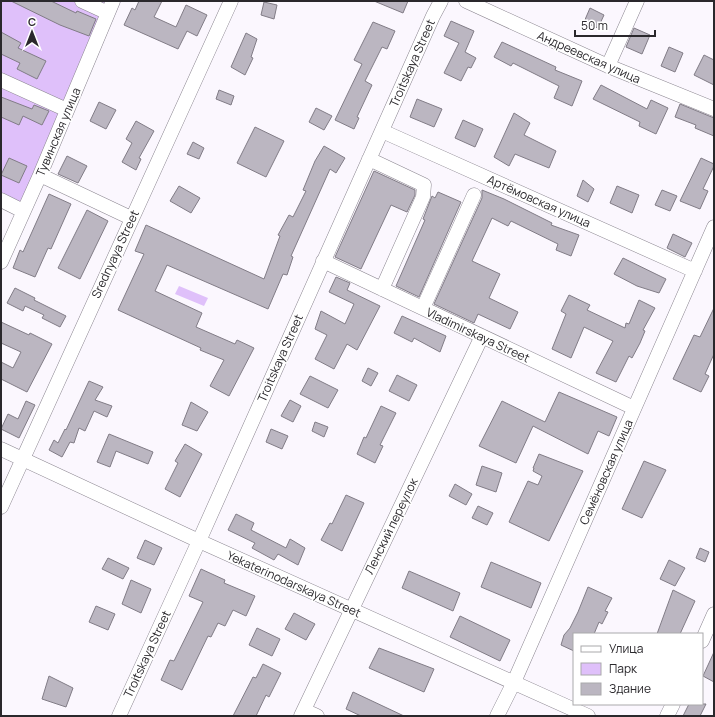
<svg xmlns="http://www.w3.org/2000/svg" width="715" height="717" font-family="Manrope,sans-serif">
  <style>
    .green { fill: #dfc0fa }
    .building { fill: #bbb6c1; stroke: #817c86 }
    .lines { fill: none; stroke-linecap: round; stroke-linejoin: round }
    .minor-casing { stroke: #8b8690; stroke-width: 15 }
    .minor { stroke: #fff; stroke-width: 14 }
    .labels { text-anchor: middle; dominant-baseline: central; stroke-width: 3; stroke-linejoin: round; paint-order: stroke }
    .street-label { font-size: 12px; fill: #2a282c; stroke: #fff }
  </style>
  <rect width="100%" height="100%" fill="#fbf7fe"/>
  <path class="green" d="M 1,1 L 121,1 L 26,218 L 1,207 Z
    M 179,286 L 208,298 L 204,306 L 175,294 Z"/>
  <path class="building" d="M 11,1 L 51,1 L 76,13 L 77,11 L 96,19 L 89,36 L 60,25 Z
    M 139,1 L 162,1 L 154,17 L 176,27 L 186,5 L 207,15 L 197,36 L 187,31 L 178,49 L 124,25 L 132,8 L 135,10 Z
    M 374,1 L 408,1 L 403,13 Z
    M 264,2 L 277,5 L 274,19 L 261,15 Z
    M 590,8 L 604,15 L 598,28 L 584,22 Z
    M 451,21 L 474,31 L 465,52 L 476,58 L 471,68 L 468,67 L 461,81 L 444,73 L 459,43 L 444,36 Z
    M 373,22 L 395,31 L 387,49 L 382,47 L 365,81 L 372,85 L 357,117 L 359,118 L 354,129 L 335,120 L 362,64 L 354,60 Z
    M 634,28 L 650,35 L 642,54 L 626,47 Z
    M 1,32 L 21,43 L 18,48 L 46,61 L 37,79 L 17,69 L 20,63 L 1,54 Z
    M 246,33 L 257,39 L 251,57 L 253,58 L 245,75 L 231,67 Z
    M 502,42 L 556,67 L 555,70 L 582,81 L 572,106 L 554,98 L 559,86 L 513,63 L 511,66 L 494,57 Z
    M 669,47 L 683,53 L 675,72 L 661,66 Z
    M 704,55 L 714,60 L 714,85 L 694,75 Z
    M 601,85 L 647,109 L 651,100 L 668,108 L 656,134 L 639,126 L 640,122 L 593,99 Z
    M 219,90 L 234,96 L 231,105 L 216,99 Z
    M 1,97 L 32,109 L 34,105 L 49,111 L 42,125 L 23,116 L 19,125 L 1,117 Z
    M 417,99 L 442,109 L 434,127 L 410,117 Z
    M 99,102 L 116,110 L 106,129 L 90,121 Z
    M 680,104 L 714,118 L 714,136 L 695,128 L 696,125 L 675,117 Z
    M 316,108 L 332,116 L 324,130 L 309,122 Z
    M 514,113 L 530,123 L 524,135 L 556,151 L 549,168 L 515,154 L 509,166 L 494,157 Z
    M 463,120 L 483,129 L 475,147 L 455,138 Z
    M 136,121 L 154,131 L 139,158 L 141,159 L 136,170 L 122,162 L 132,143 L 126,139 Z
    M 255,127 L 284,141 L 266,177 L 237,163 Z
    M 193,142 L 204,148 L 199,159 L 187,154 Z
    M 324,146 L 345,158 L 336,173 L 330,169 L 291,256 L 293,257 L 287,275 L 283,274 L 268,309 L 167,265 L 155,291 L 202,313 L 196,327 L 235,344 L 237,340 L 254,348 L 229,396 L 210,386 L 224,360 L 200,350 L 201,348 L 118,310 L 144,254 L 135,251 L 146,225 L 264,279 L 280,236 L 278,235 L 289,215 L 293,217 L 306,191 L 303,190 L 315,161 Z
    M 67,156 L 87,166 L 78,183 L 58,174 Z
    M 9,158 L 27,166 L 19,183 L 1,175 Z
    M 701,158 L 714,164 L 714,166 L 703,189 L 708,191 L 700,209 L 680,201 Z
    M 374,171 L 415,190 L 415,195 L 407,212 L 391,205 L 361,269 L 335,257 Z
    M 583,180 L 594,189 L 588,202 L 577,196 Z
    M 179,186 L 200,198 L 191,213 L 170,201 Z
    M 617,186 L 639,195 L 632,213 L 610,203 Z
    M 482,190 L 504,199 L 552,223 L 551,225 L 579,235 L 571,256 L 556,250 L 558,244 L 511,221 L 508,226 L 492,218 L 472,261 L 500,274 L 489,298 L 518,312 L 510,329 L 478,314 L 474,323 L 434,304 L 482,198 Z
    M 662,190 L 677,196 L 670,211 L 655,205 Z
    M 438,192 L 461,202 L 419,297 L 396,286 L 425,220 L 423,219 L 432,196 L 435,198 Z
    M 49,194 L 71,204 L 51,249 L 48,248 L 35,277 L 13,268 L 20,250 L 23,252 Z
    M 87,210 L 108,221 L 80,279 L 58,268 Z
    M 673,234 L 692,243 L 685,257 L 667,248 Z
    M 623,258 L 666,279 L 659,293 L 637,286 L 614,274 Z
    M 336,277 L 350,283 L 347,290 L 380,306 L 357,350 L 347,344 L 334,369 L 315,359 L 327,335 L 315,329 L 321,311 L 345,324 L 354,304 L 329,292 Z
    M 15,288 L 35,298 L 34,300 L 66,316 L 60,327 L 42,318 L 44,315 L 25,306 L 23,311 L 7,303 Z
    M 569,295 L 590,305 L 587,310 L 625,328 L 626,323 L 629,324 L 639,300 L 655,308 L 643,330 L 645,331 L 640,343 L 632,358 L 629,356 L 616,382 L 596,373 L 613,341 L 584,327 L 571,358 L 552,349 L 566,314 L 561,311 Z
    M 714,308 L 714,354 L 705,374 L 709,376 L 701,392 L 673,379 L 694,335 L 700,337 Z
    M 402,316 L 446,336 L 440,352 L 414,338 L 412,342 L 394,333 Z
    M 1,322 L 29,335 L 30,333 L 52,344 L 27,392 L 1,379 L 1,362 L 13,368 L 21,352 L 1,343 Z
    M 368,368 L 378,373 L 371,386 L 362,381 Z
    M 397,375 L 417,385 L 409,401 L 389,391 Z
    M 310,376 L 338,390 L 328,408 L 300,394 Z
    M 89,381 L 103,387 L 95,400 L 112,406 L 107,417 L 94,411 L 85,431 L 79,428 L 74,443 L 70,442 L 62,457 L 49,450 L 54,440 L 58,443 L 65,429 L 66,430 Z
    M 559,392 L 617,417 L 609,436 L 598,431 L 588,454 L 533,426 L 516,463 L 479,446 L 502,401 L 545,422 Z
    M 290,400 L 301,406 L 293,422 L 281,416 Z
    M 26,401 L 35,405 L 19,438 L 1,429 L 8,414 L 18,419 Z
    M 191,402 L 208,412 L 197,431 L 182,425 Z
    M 381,406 L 396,413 L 380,445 L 383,446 L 375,463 L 357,454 L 364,437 L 366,438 Z
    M 315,422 L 328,427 L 324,437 L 312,431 Z
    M 271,429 L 288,436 L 282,449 L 266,442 Z
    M 109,434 L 153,452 L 148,464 L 116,451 L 110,467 L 97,462 Z
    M 185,444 L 202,454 L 180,497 L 165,489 L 178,463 L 175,461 Z
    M 539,454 L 583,471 L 549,541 L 509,522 L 528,481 L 538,485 L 542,476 L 533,471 L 534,468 L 533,468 Z
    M 644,461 L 666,470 L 642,518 L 622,509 Z
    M 482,466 L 502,473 L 496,492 L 476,485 Z
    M 455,484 L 472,494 L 466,505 L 449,496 Z
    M 346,495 L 364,503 L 342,551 L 321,540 L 330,523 L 332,524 Z
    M 478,506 L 493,513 L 487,525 L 472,518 Z
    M 236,514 L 254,523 L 251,530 L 286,548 L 290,539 L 305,548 L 298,565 L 278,554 L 274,560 L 252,548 L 255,543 L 228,530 Z
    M 145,540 L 162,548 L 154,565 L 137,558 Z
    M 700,548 L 709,552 L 705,562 L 696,558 Z
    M 108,558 L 129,568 L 123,579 L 102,569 Z
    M 669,560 L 685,568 L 675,586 L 660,579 Z
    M 491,562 L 541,583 L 531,608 L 481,587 Z
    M 201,569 L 225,580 L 224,583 L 255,596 L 246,616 L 233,610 L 225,626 L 218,623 L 211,637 L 208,636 L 182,690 L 161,680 L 170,660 L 174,661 L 203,602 L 189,596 Z
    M 409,571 L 460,593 L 453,611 L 402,588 Z
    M 131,580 L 151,589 L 141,613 L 122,604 Z
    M 588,587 L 612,598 L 605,611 L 608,612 L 602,624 L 599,622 L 594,634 L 574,634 L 574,651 L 561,645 L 564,635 L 570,628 L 578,612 Z
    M 673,590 L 695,601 L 680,634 L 657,634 Z
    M 96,606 L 115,614 L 108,630 L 89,622 Z
    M 294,613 L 315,624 L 306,640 L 285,629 Z
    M 460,616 L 510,640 L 500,661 L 450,637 Z
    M 257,628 L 280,639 L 272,656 L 249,645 Z
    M 379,648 L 434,669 L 424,692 L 369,668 Z
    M 714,652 L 714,682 L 703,676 Z
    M 263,664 L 281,673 L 269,697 L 266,695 L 256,716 L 233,716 L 253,677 L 256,678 Z
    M 49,676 L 73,688 L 66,707 L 42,699 Z
    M 353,692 L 404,716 L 361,716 L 346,709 Z
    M 689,704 L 706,704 L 700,716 L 683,716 Z"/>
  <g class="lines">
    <defs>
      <path id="minor" d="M 82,1 L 108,13
        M 466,1 L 608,66 L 714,109
        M 608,66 L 637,1
        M 1,80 L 67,110
        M 382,131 L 695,271
        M 369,159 L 424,185 L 423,197 L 382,289
        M 40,175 L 131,218
        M 1,200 L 23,211
        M 323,261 L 634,408
        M 1,262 L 40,175 L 113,1
        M 423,308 L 474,195
        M 1,449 L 199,541 L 588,716
        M 1,507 L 231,1
        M 702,641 L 714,614
        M 304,710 L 317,716
        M 119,716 L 199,541 L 433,16 L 441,1
        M 301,716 L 482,336
        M 497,716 L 514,682 L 714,227
        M 667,716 L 673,704"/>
    </defs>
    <use href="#minor" class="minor-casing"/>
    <use href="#minor" class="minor"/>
  </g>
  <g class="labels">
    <g class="street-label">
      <text transform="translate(589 57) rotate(24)">Андреевская улица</text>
      <text transform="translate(412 63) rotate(-66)">Troitskaya Street</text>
      <text transform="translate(58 132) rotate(-67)">Тувинская улица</text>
      <text transform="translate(539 201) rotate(24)">Артёмовская улица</text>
      <text transform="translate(115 254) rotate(-65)">Srednyaya Street</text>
      <text transform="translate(478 335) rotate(25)">Vladimirskaya Street</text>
      <text transform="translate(280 358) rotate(-66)">Troitskaya Street</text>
      <text transform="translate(606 472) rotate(-66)">Семёновская улица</text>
      <text transform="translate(391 526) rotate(-64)">Ленский переулок</text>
      <text transform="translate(294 584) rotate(24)">Yekaterinodarskaya Street</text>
      <text transform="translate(147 654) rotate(-65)">Troitskaya Street</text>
    </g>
  </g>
  <rect width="715" height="717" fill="none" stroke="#2a282c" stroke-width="4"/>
  <rect x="573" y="633" width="130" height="72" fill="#ffffff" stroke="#aaa9ab"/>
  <rect x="581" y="646" width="20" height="6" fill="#ffffff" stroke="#aaa9ab"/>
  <text x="609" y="653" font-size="12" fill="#2a282c">Улица</text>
  <rect x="581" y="663" width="20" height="12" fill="#dfc0fa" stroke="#aaa9ab"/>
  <text x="609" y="673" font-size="12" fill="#2a282c">Парк</text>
  <rect x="581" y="683" width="20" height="12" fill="#bbb6c1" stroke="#aaa9ab"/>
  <text x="609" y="693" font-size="12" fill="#2a282c">Здание</text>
  <g transform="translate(32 32)" stroke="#ffffff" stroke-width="3" paint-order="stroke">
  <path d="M0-3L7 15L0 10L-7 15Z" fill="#2a282c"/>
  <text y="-6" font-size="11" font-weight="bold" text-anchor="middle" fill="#2a282c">С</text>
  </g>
  <path d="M575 30v6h80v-6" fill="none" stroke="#2a282c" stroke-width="2"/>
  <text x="581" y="30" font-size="12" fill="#2a282c" stroke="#ffffff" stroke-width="3" paint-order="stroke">50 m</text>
</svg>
